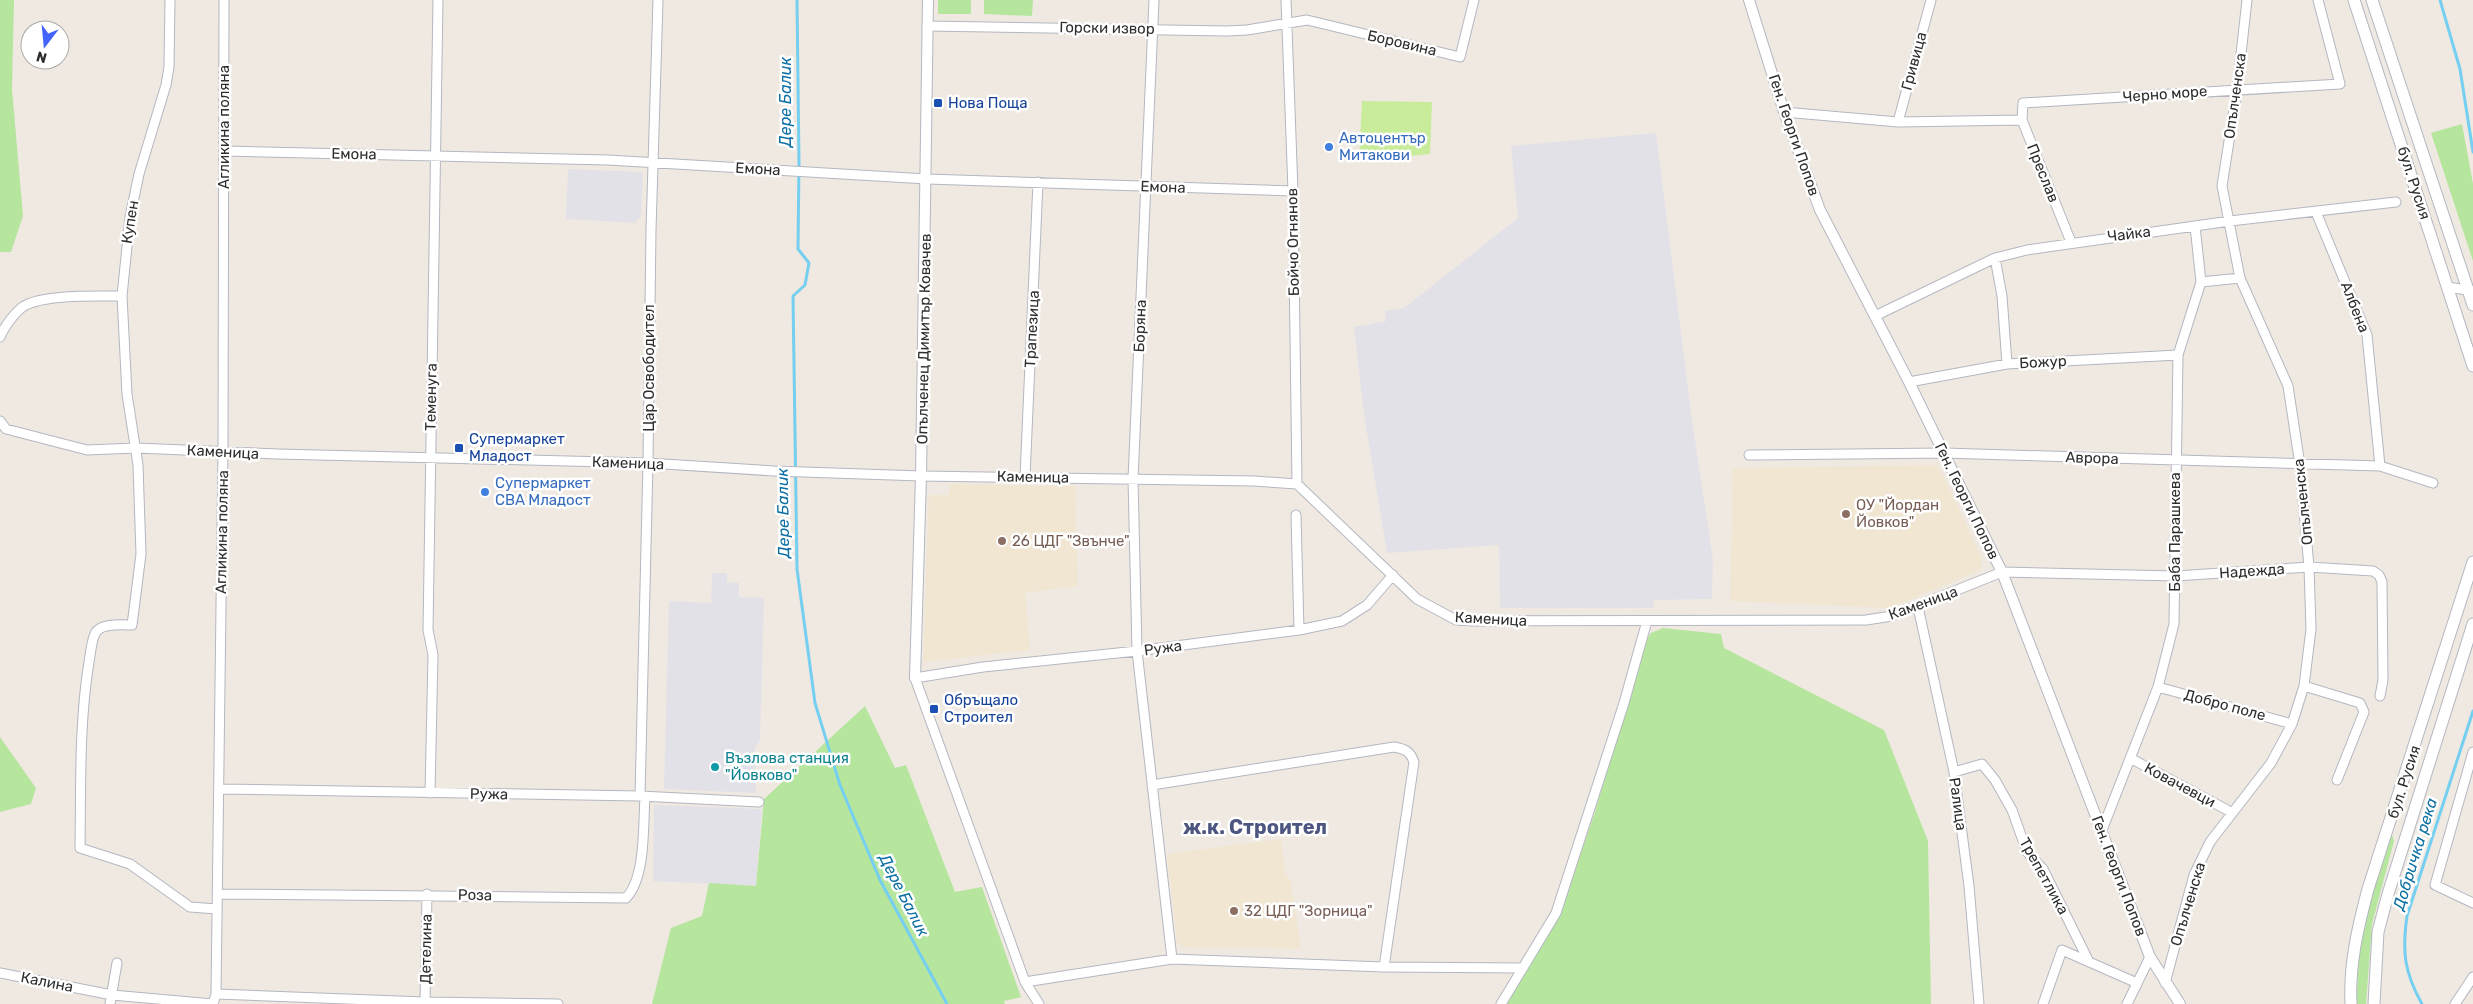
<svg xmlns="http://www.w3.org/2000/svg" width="2473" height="1004" font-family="Rubik,sans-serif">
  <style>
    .industrial { fill: #e3e1e8 }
    .education { fill: #f0e6d1 }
    .green { fill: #b6e59e }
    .pitch { fill: #c9ec9a }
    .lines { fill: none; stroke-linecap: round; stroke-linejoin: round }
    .stream { stroke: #75cff0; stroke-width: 3 }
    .minor-casing { stroke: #b4b7c1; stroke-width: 11 }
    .tertiary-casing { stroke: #b4b7c1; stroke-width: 12 }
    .secondary-casing { stroke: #b4b7c1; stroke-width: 13 }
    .minor { stroke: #fff; stroke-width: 9 }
    .tertiary { stroke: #fff; stroke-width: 10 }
    .secondary { stroke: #fff; stroke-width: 11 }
    .transit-dot { fill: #1a4fb4; stroke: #fff; stroke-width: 2 }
    .shop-dot { fill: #3f7fe0; stroke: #fff; stroke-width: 2 }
    .education-dot { fill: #8d6e63; stroke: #fff; stroke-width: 2 }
    .culture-dot { fill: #0f9aa8; stroke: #fff; stroke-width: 2 }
    .labels { text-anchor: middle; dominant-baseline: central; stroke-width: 5; stroke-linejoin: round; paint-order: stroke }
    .street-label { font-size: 15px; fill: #2e2e2e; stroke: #fff }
    .transit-label { font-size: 15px; fill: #164399; stroke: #fff; text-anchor: start }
    .shop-label { font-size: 15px; fill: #366cbe; stroke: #fff; text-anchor: start }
    .education-label { font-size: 15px; fill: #785e54; stroke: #fff; text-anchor: start }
    .culture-label { font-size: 15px; fill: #0d838f; stroke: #fff; text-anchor: start }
    .water-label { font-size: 16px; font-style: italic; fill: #0d6fa3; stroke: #fff }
    .district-label { font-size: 20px; font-weight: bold; fill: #4d5680; stroke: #fff }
  </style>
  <rect width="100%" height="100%" fill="#efe9e1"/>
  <path class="industrial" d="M 1656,133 L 1692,421 L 1713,559 L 1712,599 L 1654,600 L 1653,608 L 1500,608 L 1499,545 L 1387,553 L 1364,415 L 1354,327 L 1386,321 L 1385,311 L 1404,308 L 1518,218 L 1511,146 Z
    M 568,169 L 643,172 L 641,216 L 635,223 L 566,219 Z
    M 712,573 L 727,573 L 727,582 L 739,583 L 739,597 L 764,598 L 760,741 L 755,747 L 756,793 L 664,789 L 669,601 L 711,603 Z
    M 654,805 L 762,809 L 756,886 L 653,881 Z"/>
  <path class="education" d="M 1938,465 L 1983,560 L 1979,571 L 1889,608 L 1730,601 L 1733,468 Z
    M 950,484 L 1075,486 L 1078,586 L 1025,593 L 1030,650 L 923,662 L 929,495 L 949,495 Z
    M 1281,839 L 1286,877 L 1290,878 L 1301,949 L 1183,947 L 1177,943 L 1167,856 L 1173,853 Z"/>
  <path class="green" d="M 0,0 L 14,0 L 12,89 L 23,216 L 11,252 L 0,252 Z
    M 938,0 L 971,0 L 971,14 L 938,14 Z
    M 984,0 L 1033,0 L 1032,16 L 984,14 Z
    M 2462,124 L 2473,184 L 2473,261 L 2431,133 Z
    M 1663,628 L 1721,634 L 1724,648 L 1884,730 L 1928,841 L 1931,1004 L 1506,1004 L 1560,914 L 1595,812 L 1647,639 L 1651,633 Z
    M 865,706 L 895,768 L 906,765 L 955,892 L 982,887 L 1021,997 L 1004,1001 L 1005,1004 L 652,1004 L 671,928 L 702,916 L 709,883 L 756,886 L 764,799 Z
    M 0,737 L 36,788 L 31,804 L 0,812 Z
    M 2392,835 L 2394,841 L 2372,924 L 2366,1004 L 2356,1004 L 2360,945 L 2372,893 Z"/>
  <path class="pitch" d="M 1362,101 L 1432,102 L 1430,154 L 1359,161 Z"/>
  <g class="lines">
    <path class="stream" d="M 797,0 L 799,163 L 798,249 L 809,263 L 805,285 L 793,296 L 797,569 L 815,703 L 840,785 L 880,880 L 947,1004
      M 2440,0 L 2460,69 L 2473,152
      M 2422,1004 C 2404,972 2402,951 2407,916 L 2473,711"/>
    <defs>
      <path id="minor" d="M 170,0 L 169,67 L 166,85 L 139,174 L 130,217 L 122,296 L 127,394 L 138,465 L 141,554 L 132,625 C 122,625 102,623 96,632 C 91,640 91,652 89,662 C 79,723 81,786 80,848 L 130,864 L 190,907 L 217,909
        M 1154,0 L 1133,479 L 1137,651 L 1172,959
        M 1286,0 L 1293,191 L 1297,484
        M 927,26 L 1227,31 L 1247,30 L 1307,20 L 1460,57 L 1474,0
        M 1784,112 L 1898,122 L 2022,120
        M 1898,122 L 1931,0
        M 224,151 L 608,160 L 927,179 L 1293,191
        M 2316,212 L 2367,335 L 2380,466
        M 2071,242 L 2022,120 L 2023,103 L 2340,84 L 2318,0
        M 1995,258 L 2002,296 L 2007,364
        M 2201,282 L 2240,278
        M 2448,287 L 2473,291
        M 1875,316 L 1995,258 L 2027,250 L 2230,221 L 2396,202
        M 0,337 C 4,327 15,312 24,306 C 44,294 98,296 122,296
        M 1909,382 L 2007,364 L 2178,355
        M 0,421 L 6,429 L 87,450 L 136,448 L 278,454 L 648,463 L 774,471 L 921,476 L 1254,481 L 1297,484 L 1417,599 L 1456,620 L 1473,621 L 1866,620 L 1892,616 L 2002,572 L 2176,576 L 2309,567 L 2373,571 L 2379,575 L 2382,582 L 2383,680 L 2380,696
        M 1749,455 L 1944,453 L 2380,466 L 2433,483
        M 1025,477 L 1038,182
        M 1296,515 L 1299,630
        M 1918,607 L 1954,772 L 1969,886 L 1979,1004
        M 2304,686 L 2360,703 L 2364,712 L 2337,780
        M 2158,687 L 2292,724
        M 2473,752 L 2435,885 L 2473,903
        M 2130,758 L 2231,812
        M 1954,772 L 1982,764 L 1995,780 L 2012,810 L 2027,852 L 2043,869 L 2089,962
        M 1152,785 L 1394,747 C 1405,749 1410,751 1414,762 L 1384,967
        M 220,789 L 640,796 L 759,802
        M 430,793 L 433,655 L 428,630 L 438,0
        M 640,796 L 648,463 L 651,230 L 658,0
        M 2102,830 L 2158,687 L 2174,624 L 2178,355 L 2201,282 L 2195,226
        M 218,894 L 626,898 C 646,878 643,824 645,797
        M 0,973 L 112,995 L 213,1004
        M 1025,982 L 1172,959 L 1384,967 L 1522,968
        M 2165,983 L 2194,875 L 2210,842 L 2271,763 L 2292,724 L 2304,686 L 2311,629 L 2309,567 L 2300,465 L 2288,386 L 2240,278 L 2222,186 L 2237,90 L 2247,0
        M 216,994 L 425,1002 L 558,1004
        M 110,1004 L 117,963
        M 213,1004 L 216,994 L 223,452 L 224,0
        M 425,1004 L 427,894
        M 1039,1004 L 1025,982 L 915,678 L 983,667 L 1137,651 L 1299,630 L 1342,621 L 1367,605 L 1393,575
        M 1501,1004 L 1556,913 L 1624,703 L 1647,621
        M 2043,1004 L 2062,950 L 2137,983
        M 2127,1004 L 2150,957
        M 2455,1004 L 2473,977"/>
      <path id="tertiary" d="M 1749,0 L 1784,112 L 1820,210 L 1909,382 L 2002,572 L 2150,957 L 2180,1004
        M 915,678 L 921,476 L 928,0"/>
      <path id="secondary" d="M 2354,0 L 2473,366
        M 2372,0 L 2473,305
        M 2351,1004 C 2349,964 2358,927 2368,889 L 2473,562
        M 2374,1004 L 2378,932 L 2388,894 L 2473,624"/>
    </defs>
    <use href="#minor" class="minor-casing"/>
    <use href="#tertiary" class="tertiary-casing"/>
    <use href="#secondary" class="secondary-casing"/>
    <use href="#minor" class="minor"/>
    <use href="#tertiary" class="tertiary"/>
    <use href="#secondary" class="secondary"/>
  </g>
  <g class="transit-dot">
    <rect x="933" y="98" width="10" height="10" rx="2.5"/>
    <rect x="454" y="443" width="10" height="10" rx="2.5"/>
    <rect x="929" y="704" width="10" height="10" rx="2.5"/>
  </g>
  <g class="shop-dot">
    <circle cx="1329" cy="147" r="5"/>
    <circle cx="485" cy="492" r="5"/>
  </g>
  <g class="education-dot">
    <circle cx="1846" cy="514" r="5"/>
    <circle cx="1002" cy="541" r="5"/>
    <circle cx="1234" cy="911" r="5"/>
  </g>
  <circle class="culture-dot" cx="715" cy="767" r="5"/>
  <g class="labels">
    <g class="street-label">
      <text transform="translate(1107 28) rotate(1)">Горски извор</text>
      <text transform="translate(1402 43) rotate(13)">Боровина</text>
      <text transform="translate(1914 61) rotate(-75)">Гривица</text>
      <text transform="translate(2165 94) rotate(-4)">Черно море</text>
      <text transform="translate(2235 96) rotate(-82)">Опълченска</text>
      <text transform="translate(224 127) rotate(-90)">Агликина поляна</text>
      <text transform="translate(1794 135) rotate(71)">Ген. Георги Попов</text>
      <text transform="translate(354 154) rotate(1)">Емона</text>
      <text transform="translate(758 169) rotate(3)">Емона</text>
      <text transform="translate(2043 173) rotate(68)">Преслав</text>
      <text transform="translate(2414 183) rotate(72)">бул. Русия</text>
      <text transform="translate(1163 187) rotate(2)">Емона</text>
      <text transform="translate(130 222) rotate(-81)">Купен</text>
      <text transform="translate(2129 234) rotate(-7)">Чайка</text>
      <text transform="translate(1293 242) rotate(-91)">Бойчо Огнянов</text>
      <text transform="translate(2355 307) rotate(68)">Албена</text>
      <text transform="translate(1140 326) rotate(-88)">Боряна</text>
      <text transform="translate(1032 329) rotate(-87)">Трапезица</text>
      <text transform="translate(924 339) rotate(-89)">Опълченец Димитър Ковачев</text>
      <text transform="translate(2043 362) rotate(-3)">Божур</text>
      <text transform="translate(649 368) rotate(-90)">Цар Освободител</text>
      <text transform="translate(431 397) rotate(-89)">Теменуга</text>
      <text transform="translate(223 452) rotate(3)">Каменица</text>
      <text transform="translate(2092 458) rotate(2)">Аврора</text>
      <text transform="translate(628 463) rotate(2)">Каменица</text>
      <text transform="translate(1033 477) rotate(1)">Каменица</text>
      <text transform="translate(1967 501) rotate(64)">Ген. Георги Попов</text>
      <text transform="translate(2303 502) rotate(-96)">Опълченска</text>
      <text transform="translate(222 532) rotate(-89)">Агликина поляна</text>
      <text transform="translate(2175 532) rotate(-90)">Баба Парашкева</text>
      <text transform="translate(2252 571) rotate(-4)">Надежда</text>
      <text transform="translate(1923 603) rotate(-20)">Каменица</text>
      <text transform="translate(1491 619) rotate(3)">Каменица</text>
      <text transform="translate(1163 648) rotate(-8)">Ружа</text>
      <text transform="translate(2225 705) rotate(15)">Добро поле</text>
      <text transform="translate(2404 782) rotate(-72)">бул. Русия</text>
      <text transform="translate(2180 785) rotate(28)">Ковачевци</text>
      <text transform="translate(489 794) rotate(1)">Ружа</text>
      <text transform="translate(1958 804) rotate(82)">Ралица</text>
      <text transform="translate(2044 876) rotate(61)">Трепетлика</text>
      <text transform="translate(2119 876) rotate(69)">Ген. Георги Попов</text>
      <text transform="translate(475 895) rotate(1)">Роза</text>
      <text transform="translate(2188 904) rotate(-73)">Опълченска</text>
      <text transform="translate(426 949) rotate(-89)">Детелина</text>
      <text transform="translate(47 982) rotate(11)">Калина</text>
    </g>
    <g class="transit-label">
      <text x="948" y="103">Нова Поща</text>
      <text x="469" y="439">Супермаркет<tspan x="469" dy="17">Младост</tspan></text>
      <text x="944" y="700">Обръщало<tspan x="944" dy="17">Строител</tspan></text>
    </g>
    <g class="shop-label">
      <text x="1339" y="138">Автоцентър<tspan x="1339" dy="17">Митакови</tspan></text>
      <text x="495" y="483">Супермаркет<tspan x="495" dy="17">CBA Младост</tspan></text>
    </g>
    <g class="education-label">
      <text x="1856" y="505">ОУ "Йордан<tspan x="1856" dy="17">Йовков"</tspan></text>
      <text x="1012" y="541">26 ЦДГ "Звънче"</text>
      <text x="1244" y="911">32 ЦДГ "Зорница"</text>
    </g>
    <g class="culture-label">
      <text x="725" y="758">Възлова станция<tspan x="725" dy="17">"Йовково"</tspan></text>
    </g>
    <g class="water-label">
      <text transform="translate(785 102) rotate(-90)">Дере Балик</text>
      <text transform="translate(783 513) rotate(-91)">Дере Балик</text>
      <text transform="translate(2415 854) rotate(-73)">Добричка река</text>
      <text transform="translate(904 895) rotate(63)">Дере Балик</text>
    </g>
    <g class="district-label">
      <text x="1255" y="827">ж.к. Строител</text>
    </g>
  </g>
  <g transform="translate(45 45) rotate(196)"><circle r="24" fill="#ffffff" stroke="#ababab"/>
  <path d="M0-4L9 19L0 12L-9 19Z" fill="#4264fb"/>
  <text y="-8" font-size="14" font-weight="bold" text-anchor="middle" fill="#2e2e2e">N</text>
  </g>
</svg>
